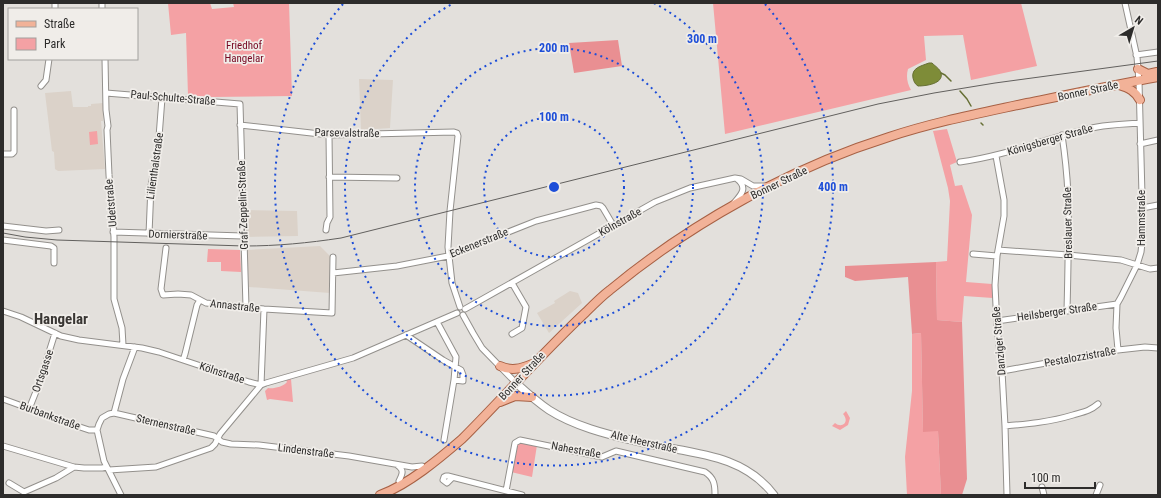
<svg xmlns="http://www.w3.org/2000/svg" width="1161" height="498" font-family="'Roboto Condensed',sans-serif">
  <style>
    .built { fill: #dbd2c9 }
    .green { fill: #f4a1a4 }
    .forest { fill: #e98f92 }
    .water { fill: #7e8c38; stroke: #666f34 }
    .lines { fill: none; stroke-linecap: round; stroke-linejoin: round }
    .stream { stroke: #666f34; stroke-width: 1.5 }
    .minor-casing { stroke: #93908c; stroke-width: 7 }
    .tertiary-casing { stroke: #93908c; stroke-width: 9 }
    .primary-casing { stroke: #a76145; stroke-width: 10 }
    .minor { stroke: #fff; stroke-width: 5 }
    .tertiary { stroke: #fff; stroke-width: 7 }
    .primary { stroke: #f2b298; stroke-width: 8 }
    .tram { stroke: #62605e; stroke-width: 1 }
    .ring { fill: none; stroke: #1d4ed8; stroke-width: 2; stroke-dasharray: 2 4 }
    .labels { text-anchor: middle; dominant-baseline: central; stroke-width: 3.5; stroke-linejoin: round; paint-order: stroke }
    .park-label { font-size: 11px; fill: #760722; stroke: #f0ede9 }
    .street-label { font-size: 11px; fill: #2d2c2b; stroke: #f0ede9 }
    .district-label { font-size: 15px; font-weight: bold; fill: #393633; stroke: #f0ede9 }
    .centre { fill: #1d4ed8; stroke: #f0ede9; stroke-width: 2 }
    .ring-label { font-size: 12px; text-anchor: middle; font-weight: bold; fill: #1d4ed8; stroke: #f0ede9; stroke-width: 3.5; stroke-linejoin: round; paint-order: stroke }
  </style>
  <rect width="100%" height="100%" fill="#e3e0dc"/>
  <path class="built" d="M 359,79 L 393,80 L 390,128 L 361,130 Z
    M 71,91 L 73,107 L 88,107 L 88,106 L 91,106 L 91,104 L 103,103 L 103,121 L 101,121 L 105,169 L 58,171 L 55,169 L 54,152 L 52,151 L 45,93 Z
    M 246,210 L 297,211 L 298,236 L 247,237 Z
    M 320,246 L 330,256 L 330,293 L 249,287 L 247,250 Z
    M 570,291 L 578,293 L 582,303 L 549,333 L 537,313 L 555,303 L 554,301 Z"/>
  <path class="green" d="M 168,3 L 210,3 L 212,9 L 234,7 L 233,3 L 289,3 L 292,96 L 211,97 L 188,95 L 186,33 L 171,35 Z
    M 713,3 L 1021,3 L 1037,66 L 971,80 L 963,35 L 924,36 L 926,60 L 908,69 C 906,76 907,83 911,90 L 725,134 Z
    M 947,129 L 957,162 L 950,165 L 955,186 L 962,185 L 972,215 L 966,282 L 992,284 L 993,298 L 964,296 L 962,322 L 937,320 L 936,262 L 947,261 L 950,201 L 948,188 L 933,131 Z
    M 97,131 L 98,144 L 90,145 L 89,132 Z
    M 208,249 L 240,250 L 241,272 L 221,271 L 221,262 L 207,262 Z
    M 921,333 L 923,431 L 938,431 L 941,495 L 907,495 L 905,457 L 912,391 L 912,334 Z
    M 291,379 L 293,402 L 270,399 L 267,400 L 265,391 L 268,388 C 273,389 283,387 287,382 L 286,380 Z
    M 846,411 L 850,418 L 848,425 L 840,430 L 832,426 L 835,423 C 842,429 850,422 843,414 Z
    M 521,441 L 537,445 L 532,477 L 511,472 L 516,444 Z"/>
  <path class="forest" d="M 618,40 L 622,66 L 574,73 L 569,43 Z
    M 936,262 L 937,320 L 962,322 L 967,479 L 962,495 L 941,495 L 938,431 L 923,432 L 921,333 L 912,334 L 908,277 L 855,281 L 845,277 L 845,266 Z"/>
  <path class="water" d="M 929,63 L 932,63 C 935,66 940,69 941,73 C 944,84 925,86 918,86 C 915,84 914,82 913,78 C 911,68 921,66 929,63 Z"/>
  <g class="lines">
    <path class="stream" d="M 941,73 L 945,75 L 951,81
      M 960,91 L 967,99 L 971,106
      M 981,123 L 983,125"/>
    <defs>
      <path id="minor" d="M 102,3 L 102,9
        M 55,9 L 55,3
        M 1136,55 L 1158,52
        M 105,59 L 106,110 L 108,126 L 107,130 L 109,175 L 114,237 L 114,299 L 122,328 L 123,345
        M 41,86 L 46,80 L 49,59
        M 106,93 L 240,104 L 246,307
        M 240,125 L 329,135 L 454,132 L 457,133 L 458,136 L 450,211 L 448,247 L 452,283 L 460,307
        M 1062,135 C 1065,155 1067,174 1068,194 C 1069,233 1068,272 1067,311
        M 1140,144 L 1158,140
        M 3,154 L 12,154 L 14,152 L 14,110
        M 996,156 L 1004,200 L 1004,216 L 997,256 L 995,285 L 997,327 L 1002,371 L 1005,426 C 1028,424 1050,422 1073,415 C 1083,412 1090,411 1098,404
        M 960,162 C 1007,156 1051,136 1097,127 C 1111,124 1126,124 1140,123
        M 329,177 L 397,178
        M 733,204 C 740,196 749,188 737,179
        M 1142,208 L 1158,205
        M 3,226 L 46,231 L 59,230
        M 326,230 L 327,223 L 330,217 L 329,135
        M 113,232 L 243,236
        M 149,234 L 151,186 L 158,150 L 162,98
        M 3,240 L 51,246 L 54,248 L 54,263
        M 166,248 L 161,289 L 163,295 L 178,294 L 191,295 L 206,303 L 264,309 L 332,313 L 333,257
        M 998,250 L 1068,255 L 1121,260 L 1150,269 L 1158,268
        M 973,254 L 997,256
        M 333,273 L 397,266 L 448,256 L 536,221 L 596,205 L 601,206 L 603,208 L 613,225
        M 465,309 L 655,202 L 690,188 L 735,178 L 741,179 L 753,186 L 766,186
        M 3,311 L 21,317 L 61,336 L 79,340 L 142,348 L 159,352 L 249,382 L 261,385
        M 463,315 L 473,333 L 482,348 L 516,383
        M 997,321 L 1117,304
        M 437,322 L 456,357 L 454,380 L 444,440
        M 512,334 L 522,328 L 526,307 L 512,283
        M 406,335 L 443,360 L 461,370 L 463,375 L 463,381 L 454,380
        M 1118,350 L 1116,328 L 1117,304 L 1121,297 L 1137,265 L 1141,252 L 1143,234 L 1139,81 L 1137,57 L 1125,3
        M 183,360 L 185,354 L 197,305 L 200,300
        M 1002,371 L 1118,350 L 1145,347 L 1158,348
        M 261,385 L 264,309
        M 3,399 L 77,426 L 89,430 L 97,430
        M 29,409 L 39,384 L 55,333
        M 114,413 L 214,436 L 222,442 L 231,444 L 259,445 L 349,456 L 412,467 L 422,466
        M 114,413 L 109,414 L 102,418 L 99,424 L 97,430 L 104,461 L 121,495
        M 114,413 L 123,379 L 135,347
        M 1005,426 L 1007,495
        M 3,446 L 74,467
        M 397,465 C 404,470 403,473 399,481
        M 109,470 L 156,467 L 211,448 L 215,444 L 220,434 L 261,385 L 266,383 L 353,358 L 457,313
        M 452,478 L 447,483 L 443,480 L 444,477 L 446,476 L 448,476 L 522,495
        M 9,483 L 24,492 L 56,478 L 74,467 L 84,468 L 102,468 L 107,467
        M 1042,487 L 1044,495
        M 506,491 L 515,443 L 520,440 L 602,457 L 616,451 L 705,472 C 714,478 715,484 715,495
        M 1096,495 L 1100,485"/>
      <path id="tertiary" d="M 516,383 C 526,392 537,402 549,410 C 574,426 606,434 635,441 C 684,454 740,450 774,495"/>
      <path id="primary" d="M 1138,69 L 1148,74 L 1157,72
        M 1119,85 C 1129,88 1135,91 1140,100
        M 500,366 C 511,371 520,369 532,364
        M 500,402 L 515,396 L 532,397
        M 380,495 C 408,485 440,458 462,439 C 504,397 543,352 586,312 C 594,304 602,296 610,290 C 691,223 790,168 889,137 C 934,122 981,113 1027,103 C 1071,94 1114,85 1158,77"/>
    </defs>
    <use href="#minor" class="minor-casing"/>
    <use href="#tertiary" class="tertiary-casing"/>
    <use href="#primary" class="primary-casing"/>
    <use href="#minor" class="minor"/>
    <use href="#tertiary" class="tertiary"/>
    <use href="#primary" class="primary"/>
    <path class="tram" d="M 3,233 L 25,237 L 57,240 L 244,246 C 277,246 308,243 341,238 L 878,104 L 934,93 L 995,83 L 1158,61"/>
  </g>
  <g class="ring">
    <circle cx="554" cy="187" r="70"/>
    <circle cx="554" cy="187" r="139"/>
    <path d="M654 3A209 209 0 1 1 454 3"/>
    <path d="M765 4A279 279 0 1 1 343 4"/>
  </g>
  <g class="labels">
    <g class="park-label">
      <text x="244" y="45">Friedhof<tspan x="244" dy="13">Hangelar</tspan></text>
    </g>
    <g class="street-label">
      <text transform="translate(1088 91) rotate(-12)">Bonner Straße</text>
      <text transform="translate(173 98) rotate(5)">Paul-Schulte-Straße</text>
      <text transform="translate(347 133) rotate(1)">Parsevalstraße</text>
      <text transform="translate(1050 140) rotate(-16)">Königsberger Straße</text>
      <text transform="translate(155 166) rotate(-82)">Lilienthalstraße</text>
      <text transform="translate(779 183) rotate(-26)">Bonner Straße</text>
      <text transform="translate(111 203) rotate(-95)">Udetstraße</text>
      <text transform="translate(243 205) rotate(-92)">Graf-Zeppelin-Straße</text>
      <text transform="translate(1141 218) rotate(-90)">Hammstraße</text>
      <text transform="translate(620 222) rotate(-29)">Kölnstraße</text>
      <text transform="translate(1068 223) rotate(-91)">Breslauer Straße</text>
      <text transform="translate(178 235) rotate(2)">Dornierstraße</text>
      <text transform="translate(479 243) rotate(-22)">Eckenerstraße</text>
      <text transform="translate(235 306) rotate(6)">Annastraße</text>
      <text transform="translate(1057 312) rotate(-8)">Heilsberger Straße</text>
      <text transform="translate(999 341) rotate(-95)">Danziger Straße</text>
      <text transform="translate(1080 357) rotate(-10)">Pestalozzistraße</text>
      <text transform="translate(43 371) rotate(-71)">Ortsgasse</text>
      <text transform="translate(222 373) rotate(18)">Kölnstraße</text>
      <text transform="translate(522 376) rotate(-47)">Bonner Straße</text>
      <text transform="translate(50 416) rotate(20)">Burbankstraße</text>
      <text transform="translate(166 425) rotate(13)">Sternenstraße</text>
      <text transform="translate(644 442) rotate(13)">Alte Heerstraße</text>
      <text transform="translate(576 450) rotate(10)">Nahestraße</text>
      <text transform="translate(306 451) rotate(7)">Lindenstraße</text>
    </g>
    <g class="district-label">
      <text x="61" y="319">Hangelar</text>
    </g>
  </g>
  <circle cx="554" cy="187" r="6" class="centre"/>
  <g class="ring-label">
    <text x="702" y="43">300 m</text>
    <text x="554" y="52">200 m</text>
    <text x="554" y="121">100 m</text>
    <text x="833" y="191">400 m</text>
  </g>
  <rect width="1161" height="498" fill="none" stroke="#2d2c2b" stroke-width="8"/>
  <rect x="8" y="8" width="130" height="52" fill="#f0ede9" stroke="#a2a09d"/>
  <rect x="16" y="21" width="20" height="6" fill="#f2b298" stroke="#a2a09d"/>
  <text x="44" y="28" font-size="12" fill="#2d2c2b">Straße</text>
  <rect x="16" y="38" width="20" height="12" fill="#f4a1a4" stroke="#a2a09d"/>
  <text x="44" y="48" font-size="12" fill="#2d2c2b">Park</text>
  <g transform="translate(1133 28) rotate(38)" stroke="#f0ede9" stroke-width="3" paint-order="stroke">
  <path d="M0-3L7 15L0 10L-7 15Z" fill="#2d2c2b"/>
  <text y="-6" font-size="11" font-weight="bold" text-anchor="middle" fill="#2d2c2b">N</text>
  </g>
  <path d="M1025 482v6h70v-6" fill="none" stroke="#2d2c2b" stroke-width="2"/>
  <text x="1031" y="482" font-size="12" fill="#2d2c2b" stroke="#f0ede9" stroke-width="3" paint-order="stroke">100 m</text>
</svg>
